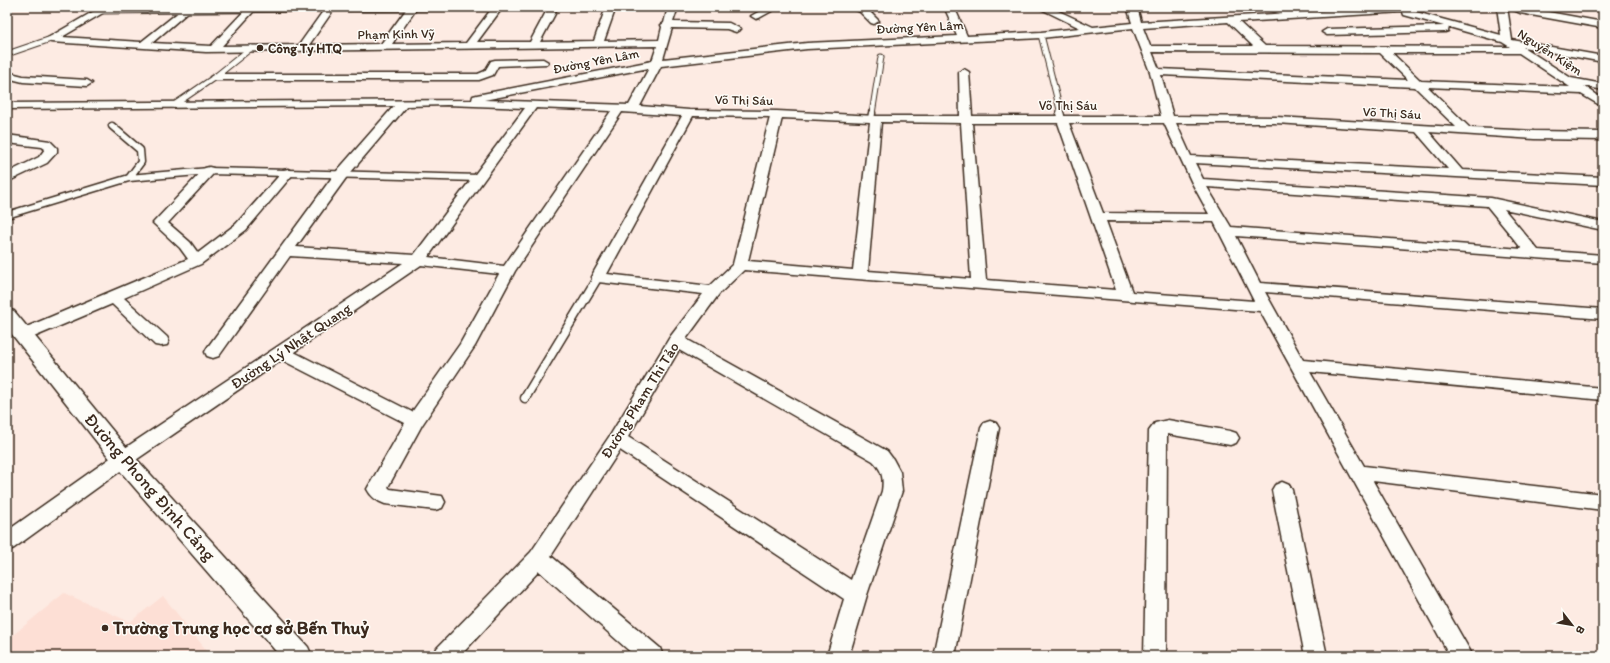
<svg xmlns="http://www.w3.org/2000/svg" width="1610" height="663" font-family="Itim,sans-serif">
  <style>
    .built { fill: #fddfd5 }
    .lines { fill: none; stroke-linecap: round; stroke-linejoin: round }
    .service-far2-casing { stroke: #3b2a1e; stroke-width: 7 }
    .service-far1-casing { stroke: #3b2a1e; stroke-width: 9 }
    .service-casing { stroke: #3b2a1e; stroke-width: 11 }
    .minor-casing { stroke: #3b2a1e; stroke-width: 3 }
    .tertiary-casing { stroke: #3b2a1e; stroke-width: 3 }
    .service-far2 { stroke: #fdfcf7; stroke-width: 5 }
    .service-far1 { stroke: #fdfcf7; stroke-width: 6 }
    .service { stroke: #fdfcf7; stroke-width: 8 }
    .minor { fill: #fdfcf7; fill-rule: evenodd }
    .tertiary { fill: #fdfcf7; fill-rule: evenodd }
    .poi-dot { fill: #3b2a1e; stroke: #fdfcf7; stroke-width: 1.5 }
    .labels { text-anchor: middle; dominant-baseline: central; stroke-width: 3; stroke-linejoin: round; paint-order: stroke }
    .far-street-label { font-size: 13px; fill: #3b2a1e; stroke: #fdfcf7 }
    .far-poi-label { font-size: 13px; font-weight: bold; fill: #3b2a1e; stroke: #fdfcf7; text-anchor: start }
    .street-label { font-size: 15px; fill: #3b2a1e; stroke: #fdfcf7 }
    .near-street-label { font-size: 18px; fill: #3b2a1e; stroke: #fdfcf7 }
    .near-poi-label { font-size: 18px; font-weight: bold; fill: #3b2a1e; stroke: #fdfcf7; text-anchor: start }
  </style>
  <rect width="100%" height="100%" fill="#fdebe3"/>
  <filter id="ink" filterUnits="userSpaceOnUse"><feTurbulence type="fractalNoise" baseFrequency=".025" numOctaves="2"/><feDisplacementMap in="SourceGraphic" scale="8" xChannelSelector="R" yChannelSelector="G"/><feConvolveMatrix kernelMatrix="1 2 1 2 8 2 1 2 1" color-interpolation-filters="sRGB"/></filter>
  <g filter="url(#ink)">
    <path class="built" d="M 64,593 L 130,622 L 163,596 L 211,656 L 7,656 L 7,640 Z"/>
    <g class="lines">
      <defs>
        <path id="service-far2" d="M 1267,7 L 1295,15
          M 101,11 L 511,7
          M 1041,35 L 1061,114
          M 7,54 L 51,39
          M 174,105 L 215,77 L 251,48
          M 872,114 L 881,57"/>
        <path id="service-far1" d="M 1060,113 L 1062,119
          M 871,119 L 872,113
          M 112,126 L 140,150 L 141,162 L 129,178
          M 7,215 L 129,178 L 209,171 L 479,178"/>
        <path id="service" d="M 525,398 L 598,277"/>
        <path id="minor" d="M 101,7 L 113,7 L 62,37 L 141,42 L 185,7 L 188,8 L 188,12 L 152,43 L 211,46 L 247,8 L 253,8 L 253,12 L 222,46 L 299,45 L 326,7 L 332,7 L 334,9 L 309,45 L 381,44 L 408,7 L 417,8 L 392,44 L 466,43 L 493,7 L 503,7 L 477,42 L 530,42 L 546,12 L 551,9 L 556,12 L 540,42 L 594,41 L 606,7 L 616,7 L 604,41 L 659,40 L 662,27 L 661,25 L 664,23 L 668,7 L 678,7 L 673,22 L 729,23 L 741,29 L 736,32 L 727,29 L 672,28 L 663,59 L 807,43 L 957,36 L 946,11 L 951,8 L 956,11 L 967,36 L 1041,32 L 1080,28 L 1037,7 L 1050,7 L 1093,27 L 1132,23 L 1127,7 L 1137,7 L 1141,22 L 1392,7 L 1444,7 L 1439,10 L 1412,11 L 1501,35 L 1497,7 L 1507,7 L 1512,40 L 1603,56 L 1603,62 L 1523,47 L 1571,78 L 1603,84 L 1603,90 L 1584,86 L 1603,99 L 1603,107 L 1581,94 L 1428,87 L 1470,128 L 1534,131 L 1603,132 L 1603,140 L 1534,139 L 1429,132 L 1462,170 L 1603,177 L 1603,185 L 1195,163 L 1203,179 L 1491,198 L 1603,222 L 1603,230 L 1504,209 L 1538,250 L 1603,255 L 1603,263 L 1236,236 L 1260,283 L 1603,309 L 1603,319 L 1265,292 L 1303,360 L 1603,388 L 1603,400 L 1310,372 L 1364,466 L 1603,494 L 1603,510 L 1373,481 L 1473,656 L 1450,656 L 1260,311 L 744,270 L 719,294 L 686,339 L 887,451 L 893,459 L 900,472 L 902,491 L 867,595 L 849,656 L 827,656 L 844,599 L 620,450 L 551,556 L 660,648 L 663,656 L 635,656 L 539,571 L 460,656 L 434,656 L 437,648 L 531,552 L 611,434 L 670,337 L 703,294 L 598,282 L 593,280 L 591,277 L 682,116 L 622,112 L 515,271 L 475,346 L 422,425 L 388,487 L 390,489 L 442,496 L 445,502 L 442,508 L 435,510 L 385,504 C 377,501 371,497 367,489 L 405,423 L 282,360 L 130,464 L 14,548 L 7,551 L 7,531 L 116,454 L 403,263 L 290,256 L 219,356 L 213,358 L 207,356 L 205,352 L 207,348 L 336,172 L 394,106 L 7,109 L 7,103 L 472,100 L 473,96 L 477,95 L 652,61 L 657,46 L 206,52 L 51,42 L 46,39 ZM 1403,12 L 1404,15 L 1444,26 L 1327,29 L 1322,32 L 1327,35 L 1445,32 L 1448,31 L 1449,27 L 1502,42 L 1510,47 L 1265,46 L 1239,22 ZM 1228,22 L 1253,46 L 1150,46 L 1143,28 ZM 1133,28 L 1150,72 L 1161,116 L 972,116 L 969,72 L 964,69 L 959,72 L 960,116 L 876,116 L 777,111 L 689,110 L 640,106 L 661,66 L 807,49 L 1041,38 ZM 1152,52 L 1380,53 L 1408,80 L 1159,69 ZM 1392,53 L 1519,53 L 1570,87 L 1421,81 ZM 649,68 L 629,105 L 484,100 ZM 1161,75 L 1415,87 L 1456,127 L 1276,117 L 1173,116 ZM 447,105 L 525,108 L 414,255 L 296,247 L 346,178 L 407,106 ZM 536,108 L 611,111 L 504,266 L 428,257 ZM 693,116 L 770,117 L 733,264 L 710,286 L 607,274 ZM 782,118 L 870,122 L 853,270 L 748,261 ZM 881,122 L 961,123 L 971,279 L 868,271 ZM 972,123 L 1058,123 L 1116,290 L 986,280 ZM 1069,123 L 1164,123 L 1192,183 L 1209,214 L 1103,213 ZM 1176,123 L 1276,123 L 1416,132 L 1448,169 L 1191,156 ZM 1207,187 L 1487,206 L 1522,249 L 1231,227 ZM 1106,221 L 1214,222 L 1254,301 L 1132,292 ZM 421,265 L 499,274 L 460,344 L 412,412 L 294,352 ZM 679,350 L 873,461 C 882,470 884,478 882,491 L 851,580 L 628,437 Z
          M 148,7 L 160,7 L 149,13 L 144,10 Z
          M 767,7 L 779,7 L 759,18 L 756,19 L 751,16 Z
          M 849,7 L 884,7 L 882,9 L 870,12 L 879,21 L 874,24 L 871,23 L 860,12 Z
          M 1507,7 L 1521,7 L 1603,22 L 1603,28 L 1520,13 Z
          M 543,59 L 548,62 L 547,64 L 498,66 L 493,75 L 479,80 L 215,80 L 210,77 L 215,74 L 478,74 L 485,71 L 491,61 L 495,60 Z
          M 7,72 L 23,76 L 87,80 L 92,83 L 87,86 L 23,82 L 7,78 Z
          M 7,135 L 50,141 L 57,148 L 57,152 L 47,163 L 7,182 L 7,173 L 39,157 L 45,149 L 42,147 L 7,143 Z
          M 209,167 L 213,168 L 215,171 L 213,174 L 168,223 L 190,242 L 198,253 L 236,224 L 284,170 L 288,169 L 294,173 L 246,230 L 201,264 L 124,298 L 167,337 L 169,341 L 167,345 L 161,346 L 155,345 L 112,304 L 29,339 L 23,340 L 17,339 L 15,335 L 17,331 L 188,259 L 180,248 L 153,223 L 205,168 Z
          M 1168,420 L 1230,431 L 1236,433 L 1239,438 L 1236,443 L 1230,445 L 1167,434 L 1166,656 L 1144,656 L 1149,431 L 1155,423 Z
          M 990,421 L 996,423 L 999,428 L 955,656 L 933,656 L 981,428 L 984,423 Z
          M 1282,482 L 1289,485 L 1292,490 L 1327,656 L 1305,656 L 1272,490 L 1275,485 Z"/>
        <path id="tertiary" d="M 7,309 L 14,311 L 131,453 L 308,647 L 312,656 L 280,656 L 115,465 L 7,328 Z"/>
      </defs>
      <use href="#service-far2" class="service-far2-casing"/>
      <use href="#service-far1" class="service-far1-casing"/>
      <use href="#service" class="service-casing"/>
      <use href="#minor" class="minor-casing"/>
      <use href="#tertiary" class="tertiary-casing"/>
      <use href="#service-far2" class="service-far2"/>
      <use href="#service-far1" class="service-far1"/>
      <use href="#service" class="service"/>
      <use href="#minor" class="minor"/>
      <use href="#tertiary" class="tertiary"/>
    </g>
  </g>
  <g class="poi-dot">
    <circle cx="260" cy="48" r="4"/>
    <circle cx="105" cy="628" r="4"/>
  </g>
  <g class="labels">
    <g class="far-street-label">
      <text transform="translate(920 27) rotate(-3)">Đường Yên Lâm</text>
      <text transform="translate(396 34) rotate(-1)">Phạm Kinh Vỹ</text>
      <text transform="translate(1550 52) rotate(33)">Nguyễn Kiệm</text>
      <text transform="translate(596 61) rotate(-11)">Đường Yên Lâm</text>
      <text transform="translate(744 100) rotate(1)">Võ Thị Sáu</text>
      <text x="1068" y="105">Võ Thị Sáu</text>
      <text transform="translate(1392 113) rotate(3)">Võ Thị Sáu</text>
    </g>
    <g class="far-poi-label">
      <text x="268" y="48">Công Ty HTQ</text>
    </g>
    <g class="street-label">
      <text transform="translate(291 346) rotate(-34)">Đường Lý Nhật Quang</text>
      <text transform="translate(640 400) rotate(-58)">Đường Pham Thi Tảo</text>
    </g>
    <g class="near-street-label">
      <text transform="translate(150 487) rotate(49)">Đường Phong Định Cảng</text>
    </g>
    <g class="near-poi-label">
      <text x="113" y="628">Trường Trung học cơ sở Bến Thuỷ</text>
    </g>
  </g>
  <rect width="1610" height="663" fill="none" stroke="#fdfcf7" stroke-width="24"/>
  <rect x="12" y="12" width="1586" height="639" fill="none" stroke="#3b2a1e" stroke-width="1.5" filter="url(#ink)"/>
  <g transform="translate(1572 625) rotate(121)" stroke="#fdfcf7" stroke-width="3" paint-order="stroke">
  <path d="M0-3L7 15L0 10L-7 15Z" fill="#3b2a1e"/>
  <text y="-6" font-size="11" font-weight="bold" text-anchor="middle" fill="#3b2a1e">B</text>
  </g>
</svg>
